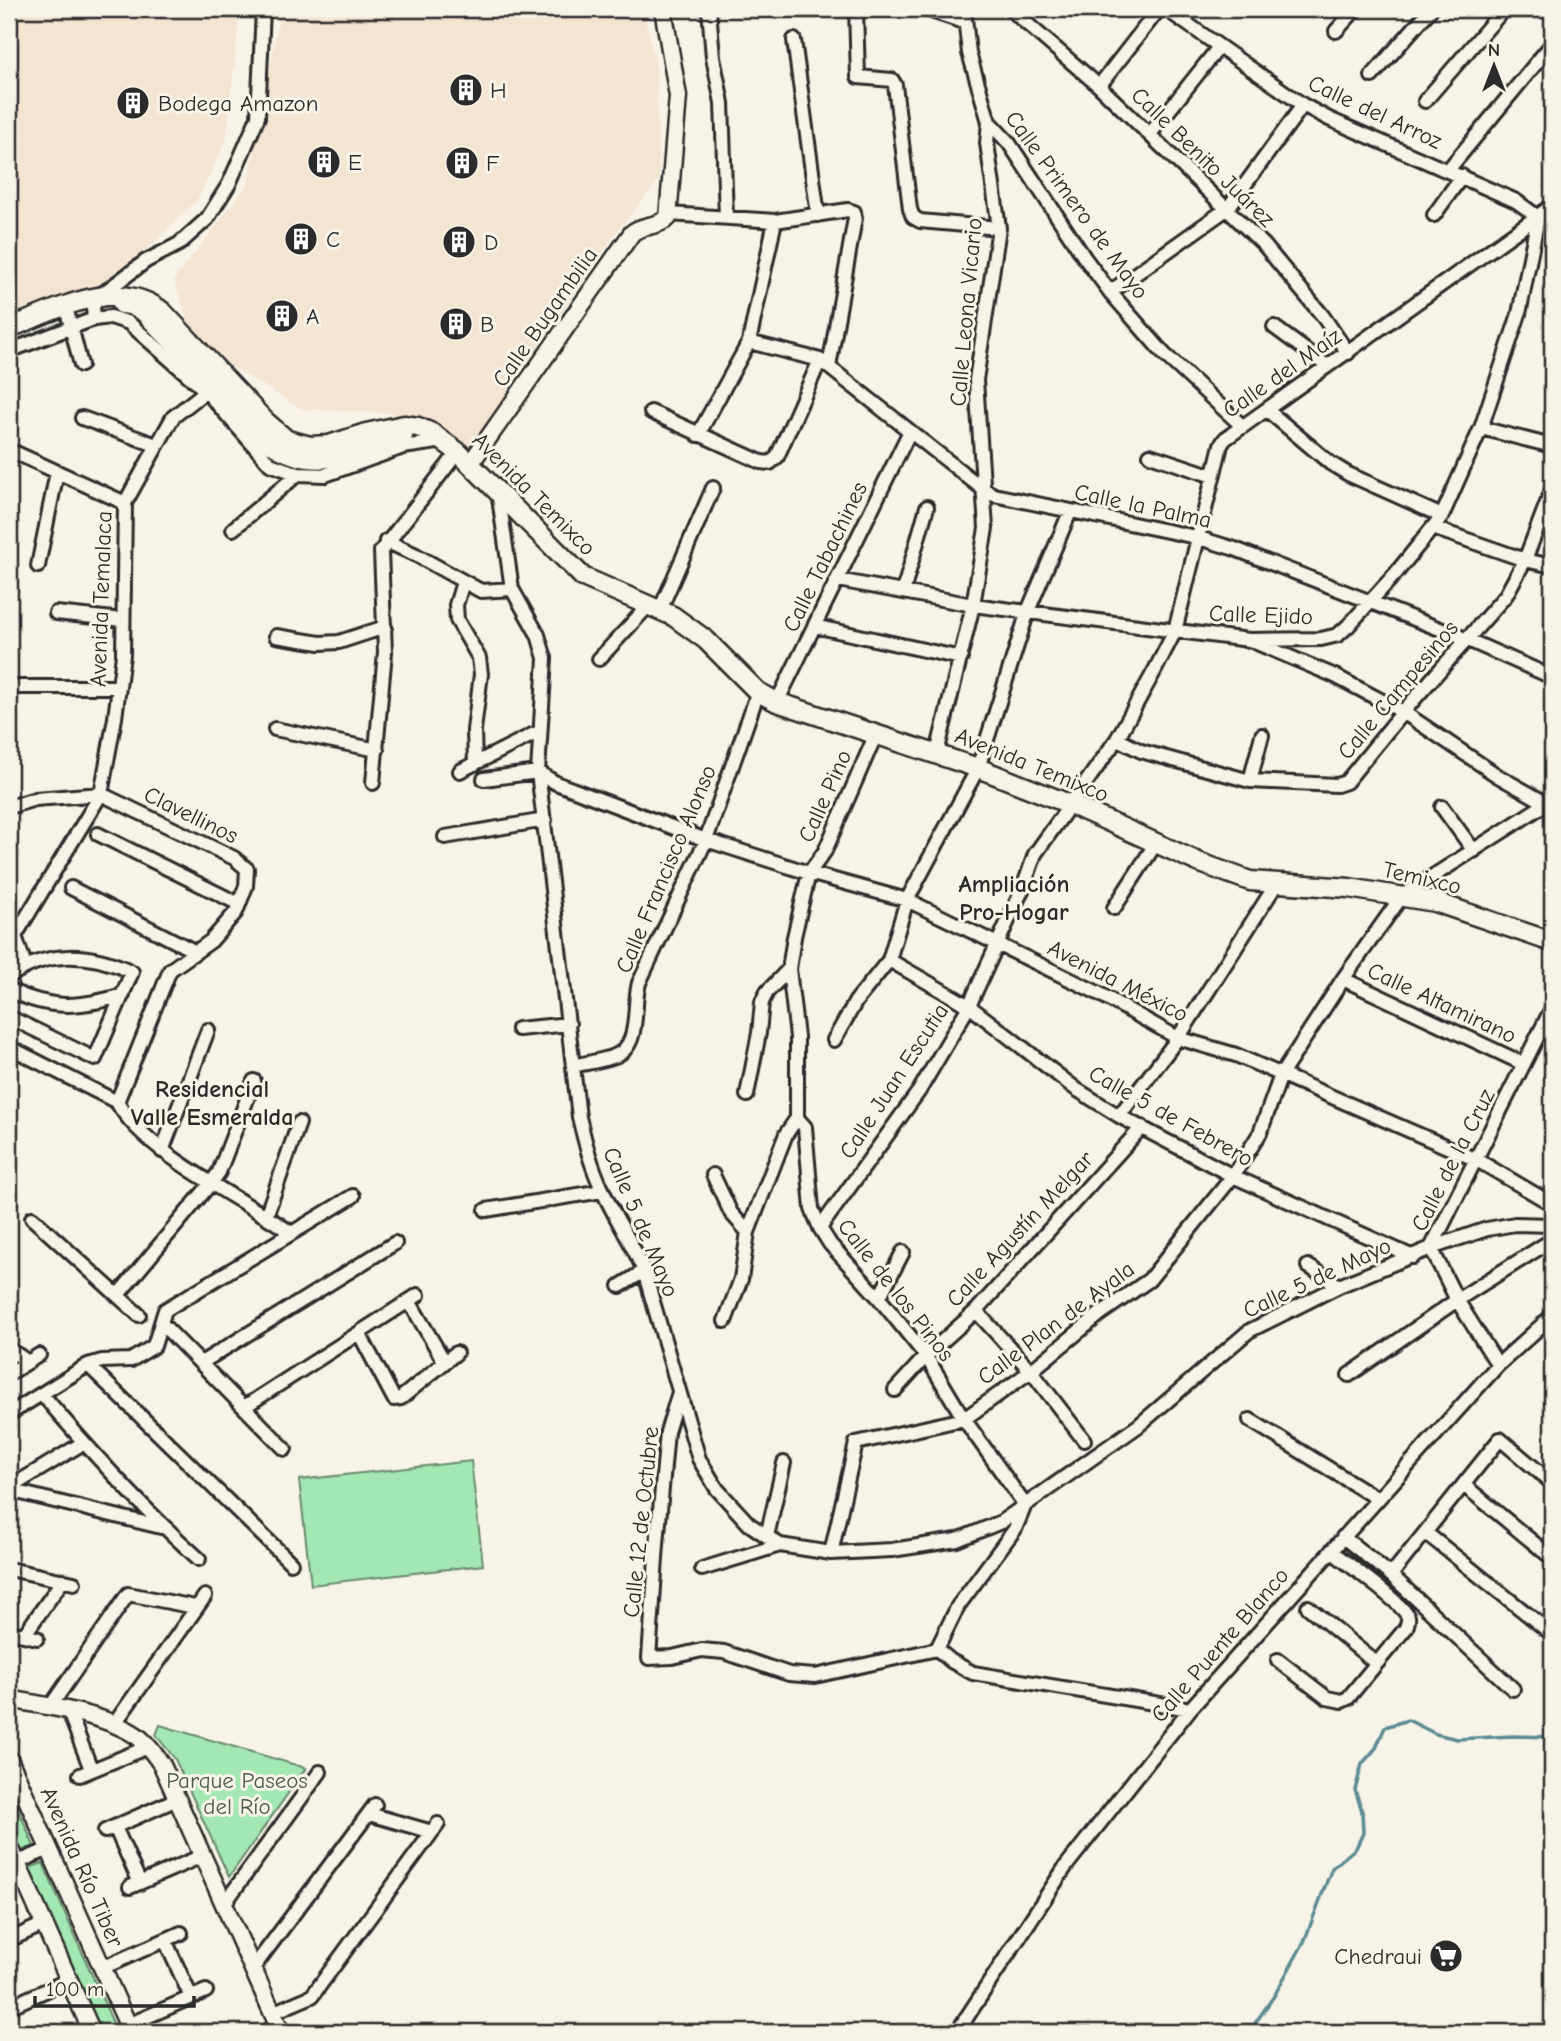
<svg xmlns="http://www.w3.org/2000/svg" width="1561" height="2041" font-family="'Comic Neue',sans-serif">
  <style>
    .built { fill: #f4e4d2 }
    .green { fill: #a3e7b2; stroke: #67896e; stroke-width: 2 }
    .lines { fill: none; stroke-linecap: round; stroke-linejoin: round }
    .stream { stroke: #5c8b93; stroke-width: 3.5 }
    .minor-casing { stroke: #2b2b2b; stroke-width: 18 }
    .tertiary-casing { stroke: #2b2b2b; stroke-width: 21 }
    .secondary-casing { stroke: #2b2b2b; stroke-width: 23 }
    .minor { stroke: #f7f3e8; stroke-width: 12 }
    .tertiary { stroke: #f7f3e8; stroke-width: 16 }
    .secondary { stroke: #f7f3e8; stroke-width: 18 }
    .labels { text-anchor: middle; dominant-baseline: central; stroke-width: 6; stroke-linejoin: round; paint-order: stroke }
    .poi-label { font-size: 23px; fill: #2b2b2b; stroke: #f7f3e8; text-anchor: start }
    .street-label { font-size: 23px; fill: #2b2b2b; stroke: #f7f3e8 }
    .park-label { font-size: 23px; fill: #495a4d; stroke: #f7f3e8 }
    .neighbourhood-label { font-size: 24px; font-weight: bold; fill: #2b2b2b; stroke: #f7f3e8 }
  </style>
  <rect width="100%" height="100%" fill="#f7f3e8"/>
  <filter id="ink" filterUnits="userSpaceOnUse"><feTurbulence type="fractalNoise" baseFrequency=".0143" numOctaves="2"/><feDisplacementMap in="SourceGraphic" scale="14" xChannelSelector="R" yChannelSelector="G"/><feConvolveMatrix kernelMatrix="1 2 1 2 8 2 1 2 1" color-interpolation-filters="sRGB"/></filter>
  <g filter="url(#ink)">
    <path class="built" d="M 9,9 L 240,9 L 226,141 L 197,200 L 146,250 L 92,292 L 9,320 Z
      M 281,9 L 643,9 L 656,66 L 659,180 L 620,227 L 471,446 L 408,414 L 302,409 L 196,345 L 174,280 L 248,184 Z"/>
    <path class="green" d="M 471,1461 L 483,1565 L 311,1585 L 299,1480 Z
      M 160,1725 L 306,1768 L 229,1877 L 175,1759 L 156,1735 Z
      M 9,1787 L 34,1846 L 20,1851 L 9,1826 Z
      M 43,1863 L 117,2032 L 101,2032 L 29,1868 Z"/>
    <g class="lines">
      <path class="stream" d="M 1249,2032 L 1274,1996 L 1304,1942 L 1332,1868 L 1356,1848 L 1363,1833 L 1362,1811 L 1355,1790 L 1362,1764 L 1376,1748 L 1385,1727 L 1408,1720 L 1436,1734 L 1457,1739 L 1512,1736 L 1552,1737"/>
      <defs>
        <path id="minor" d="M 709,9 L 713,57 L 722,103 L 726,217
          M 856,9 L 858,77 L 892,80 L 895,85 L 910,209 L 913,217 L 920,221 L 999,228
          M 925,9 L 964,22
          M 964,9 L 969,53 L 989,122 L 1009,143 L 1084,257 L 1110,292 L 1164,354 L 1241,425
          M 1010,9 L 1099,86 L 1264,245 L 1322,315 L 1348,353
          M 1336,31 L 1356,9
          M 794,40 L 818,215
          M 1372,76 L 1431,9
          M 1099,86 L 1159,9
          M 1425,101 L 1504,9
          M 1150,134 L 1219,47
          M 1448,170 L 1552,44
          M 669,214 L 775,221 L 848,210 L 854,212 L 855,218 L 829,367
          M 1434,215 L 1462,176
          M 1110,292 L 1228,208 L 1303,105
          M 68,315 L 81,365
          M 94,319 L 93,307 L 98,297 L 146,261 L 179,244 L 207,219 L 229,184 L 258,117 L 263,9
          M 1274,327 L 1327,366
          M 749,342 L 820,360 L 983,489 L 994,495 L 1196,537 L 1235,549 L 1468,640 L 1552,677
          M 9,351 L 94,319 L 111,317 L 129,323 L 206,391 L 270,464 L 298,474 L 325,475 L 403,447 L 444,441
          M 1267,410 L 1330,463 L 1348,474 L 1442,516
          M 651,412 L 761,462 L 770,463 L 777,457 L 820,360
          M 82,418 L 156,445
          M 1481,428 L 1552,446
          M 698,435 L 749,342 L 775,221
          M 16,453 L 125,503
          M 1150,455 L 1213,476
          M 498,491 L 512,589 L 538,635 L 545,658 L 538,772 L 579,1117 C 585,1142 591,1166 602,1189 C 614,1217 632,1242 644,1271 L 699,1459 L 717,1489 L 749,1524 L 780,1545 L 831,1553 L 892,1550 L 957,1540 L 1001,1522 L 1138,1426 L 1249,1331 L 1339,1286 L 1431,1248 L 1487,1229 L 1515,1224 L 1552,1225
          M 1433,528 L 1525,560 L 1552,566
          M 233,529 L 298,474
          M 386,541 L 416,555 L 481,591 L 512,589
          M 38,566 L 57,472
          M 838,580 L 973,605 L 1249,640 L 1321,639 L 1338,635 L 1349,625 L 1396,573 L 1442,516 L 1481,428 L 1519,314 L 1538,217 L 1516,201 L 1329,119 L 1303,105 L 1166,9
          M 463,582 L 456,605 L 457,620 L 479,658 L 481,674 L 474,730 L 475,764
          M 903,592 L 927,507
          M 660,610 L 713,488
          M 56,613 L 123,620
          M 814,626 L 961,658
          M 276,636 L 320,643 L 339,642 L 385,627
          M 1252,641 L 1335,676 L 1403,712 L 1498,776 L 1551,806
          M 599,659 L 649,605
          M 10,687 L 119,687
          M 777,702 L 910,431
          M 275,729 L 377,750
          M 876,734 L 825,851 L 809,873 L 794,937 L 789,969 L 797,1037 L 797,1118 L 805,1127 L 812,1209 L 820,1228 L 830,1244 L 879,1298 L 926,1356 L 964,1419 L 1025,1505 L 1015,1529 L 958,1606 L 937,1649
          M 1117,739 L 1141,751 L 1250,781 L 1337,785 L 1346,782 L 1403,712 L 1506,595 L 1525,560 L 1552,490
          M 937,753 L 973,605 L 986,528 L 976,380 L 999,228 L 987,143 L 989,122
          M 460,771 L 540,731
          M 484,779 L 538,772 L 556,783 L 706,840 L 809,873 L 907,900 L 1098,993 L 1178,1038 L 1236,1055 L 1477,1160 L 1552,1204
          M 1250,781 L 1262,735
          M 373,783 L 385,652 L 381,551 L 458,452
          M 9,807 L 35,799 L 101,794 L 234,858 L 247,869 L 246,886 L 236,912 L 211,941 L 170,970 L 117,1102
          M 1442,807 L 1474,851
          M 98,834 L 239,904
          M 445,837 L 545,820
          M 71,888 L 196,952
          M 1114,908 L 1156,843
          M 889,960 L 969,1006 L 1076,1089 L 1119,1116 L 1233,1176 L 1413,1257
          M 25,965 L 15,936 L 101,794 L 115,718 L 123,655 L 125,503 L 173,417 L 206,391
          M 9,977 C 46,950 91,952 132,972 L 95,1059 L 9,1017
          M 1343,979 L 1524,1064
          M 9,990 C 51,1010 79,1008 123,995
          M 518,1029 L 569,1024
          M 834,1040 L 856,1001 L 889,960 L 907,900 L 978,768 L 1028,611 L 1070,512
          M 9,1047 L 117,1102
          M 573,1066 C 586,1063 600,1061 612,1057 C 642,1048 632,1008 639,983 L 706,840 L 758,692
          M 747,1095 L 759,1033 L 762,1002 L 767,992 L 789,969
          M 117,1102 C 145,1153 241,1198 290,1232
          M 1119,1116 L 1178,1038 L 1277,883
          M 162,1151 L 208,1030
          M 713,1175 L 731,1213 L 748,1232
          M 486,1210 L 602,1191
          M 266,1216 L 299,1123
          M 32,1218 L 139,1315
          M 820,1228 L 919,1091 L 969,1006 L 1023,888 L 1035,854 L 1117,739 L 1155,670 L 1175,631 L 1221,445 L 1225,439 L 1552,206
          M 1431,1248 L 1552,1008
          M 1431,1248 L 1457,1300 L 1498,1365
          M 1308,1266 L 1339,1286
          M 620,1286 L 644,1271
          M 118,1295 L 212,1182 L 219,1172 L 254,1081
          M 879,1298 L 903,1252
          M 409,1301 L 444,1361
          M 976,1311 L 1031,1371 L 1084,1440
          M 725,1321 L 741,1279 L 748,1232 L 786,1134 L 797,1118
          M 162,1324 L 285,1449
          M 359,1333 L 394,1399 L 401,1398 L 456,1353
          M 9,1349 L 28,1362
          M 201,1363 L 395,1243
          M 88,1365 L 291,1563
          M 9,1374 L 39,1355
          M 1349,1375 L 1457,1300 L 1552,1240
          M 895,1390 L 926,1356 L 976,1311 L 1142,1127
          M 679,1392 L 667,1432 L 657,1544 L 649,1658 L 672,1657 L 702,1650 L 724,1652 L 789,1674 L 815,1676 L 937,1649
          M 42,1394 C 91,1452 142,1508 199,1559
          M 244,1407 L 418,1295
          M 9,1414 L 88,1365 L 102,1361 L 131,1360 L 154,1346 L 165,1310 L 353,1196
          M 1250,1420 L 1378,1499
          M 1465,1486 L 1552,1558
          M 9,1488 L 83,1443
          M 9,1490 L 161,1527
          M 1426,1533 L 1552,1634
          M 767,1536 L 784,1463
          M 1343,1537 L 1391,1575 L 1513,1689
          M 831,1553 L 856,1443 L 964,1419 L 1031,1371 L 1100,1314 L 1149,1280 L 1233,1176 L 1260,1133 L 1281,1075 L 1343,979 L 1402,896 L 1547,803
          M 9,1569 L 74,1583
          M 702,1569 L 780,1545
          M 1391,1575 L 1500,1439 L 1552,1483
          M 1308,1607 L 1376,1663
          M 9,1632 L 37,1638
          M 24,1635 L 63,1580
          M 937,1649 L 951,1661 L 973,1673 L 1190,1709
          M 1278,1660 L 1327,1698 L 1342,1701 L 1348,1698 L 1406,1628 C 1407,1624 1409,1621 1408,1617 C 1403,1603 1345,1562 1331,1551
          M 50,1707 L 128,1594 L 195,1607
          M 69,1712 L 91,1769
          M 115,1723 L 205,1596
          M 80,1775 L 148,1747
          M 369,1814 L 432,1832
          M 115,1827 L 140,1883
          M 105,1831 L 177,1799
          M 9,1866 L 49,1849
          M 130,1887 L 202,1856
          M 224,1904 L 320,1772
          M 9,1940 L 44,1924
          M 165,1940 L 191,1997
          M 102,1968 L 181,1933
          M 253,1968 L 375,1805
          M 9,2007 L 69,1980
          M 272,2013 L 312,1996 L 438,1824
          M 128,2025 L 206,1991
          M 265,2032 L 278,2026
          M 957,2032 L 1066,1866 L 1190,1709 L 1498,1365 L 1552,1316"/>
        <path id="tertiary" d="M 470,464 L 632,233 C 642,224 656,228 668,218 L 678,96 L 663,9
          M 9,1699 C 47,1706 105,1714 137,1736 C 147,1743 155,1755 162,1765 L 281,2032
          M 9,1759 L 131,2032
          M 9,1845 L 92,2032"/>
        <path id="secondary" d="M 122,304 L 130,305 L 143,311 L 269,442 C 317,476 354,450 403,436
          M 9,328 C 57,310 117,275 163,312 L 265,421 L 287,440 L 310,446 L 329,445 L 366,433 L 404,425 L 418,427 L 432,433 L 458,452 L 583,577 L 673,616 L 706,640 L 758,692 L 777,702 L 978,768 L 1072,805 L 1198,862 L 1250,881 L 1349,888 L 1435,902 L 1552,942"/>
      </defs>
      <use href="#minor" class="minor-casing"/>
      <use href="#tertiary" class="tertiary-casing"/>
      <use href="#secondary" class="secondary-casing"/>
      <use href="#minor" class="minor"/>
      <use href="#tertiary" class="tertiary"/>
      <use href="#secondary" class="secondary"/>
    </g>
  </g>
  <defs>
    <symbol id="building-disc" viewBox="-11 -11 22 22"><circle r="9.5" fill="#2b2b2b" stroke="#f7f3e8"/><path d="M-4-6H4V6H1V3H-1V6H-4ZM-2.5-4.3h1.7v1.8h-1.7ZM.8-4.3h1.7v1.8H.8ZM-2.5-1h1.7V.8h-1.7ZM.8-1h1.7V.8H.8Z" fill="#fff"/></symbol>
    <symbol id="supermarket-disc" viewBox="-11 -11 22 22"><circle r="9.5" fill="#2b2b2b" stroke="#f7f3e8"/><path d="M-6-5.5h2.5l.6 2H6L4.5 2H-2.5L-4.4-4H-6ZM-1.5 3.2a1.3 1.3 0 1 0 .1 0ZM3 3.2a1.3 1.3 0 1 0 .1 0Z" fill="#fff"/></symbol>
  </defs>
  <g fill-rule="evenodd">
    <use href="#building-disc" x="447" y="71" width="38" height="38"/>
    <use href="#building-disc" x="114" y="84" width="38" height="38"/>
    <use href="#building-disc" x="305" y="143" width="38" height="38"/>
    <use href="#building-disc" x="443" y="144" width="38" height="38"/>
    <use href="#building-disc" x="282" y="220" width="38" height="38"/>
    <use href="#building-disc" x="440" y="223" width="38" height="38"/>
    <use href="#building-disc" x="263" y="297" width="38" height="38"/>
    <use href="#building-disc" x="437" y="305" width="38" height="38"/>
    <use href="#supermarket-disc" x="1427" y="1937" width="38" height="38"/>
  </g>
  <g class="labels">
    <g class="poi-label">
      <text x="490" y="90">H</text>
      <text x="158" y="103">Bodega Amazon</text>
      <text x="348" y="162">E</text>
      <text x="486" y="163">F</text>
      <text x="326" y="239">C</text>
      <text x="484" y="242">D</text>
      <text x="306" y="316">A</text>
      <text x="480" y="324">B</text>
      <text x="1422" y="1956" text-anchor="end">Chedraui</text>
    </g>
    <g class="street-label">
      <text transform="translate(1375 112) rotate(25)">Calle del Arroz</text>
      <text transform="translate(1203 157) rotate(44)">Calle Benito Juárez</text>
      <text transform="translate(1077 205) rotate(54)">Calle Primero de Mayo</text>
      <text transform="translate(966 312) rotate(-85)">Calle Leona Vicario</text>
      <text transform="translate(545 317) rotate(-55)">Calle Bugambilia</text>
      <text transform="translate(1282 373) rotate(-35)">Calle del Maíz</text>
      <text transform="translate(534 494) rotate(45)">Avenida Temixco</text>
      <text transform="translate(1143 506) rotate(12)">Calle la Palma</text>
      <text transform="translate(825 557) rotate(-64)">Calle Tabachines</text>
      <text transform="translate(101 599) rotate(-88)">Avenida Temalaca</text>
      <text transform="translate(1261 615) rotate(2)">Calle Ejido</text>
      <text transform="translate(1398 690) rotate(-50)">Calle Campesinos</text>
      <text transform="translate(1032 765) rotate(22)">Avenida Temixco</text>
      <text transform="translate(825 796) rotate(-66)">Calle Pino</text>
      <text transform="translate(191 815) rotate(26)">Clavellinos</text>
      <text transform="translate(666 869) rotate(-67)">Calle Francisco Alonso</text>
      <text transform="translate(1422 878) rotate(13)">Temixco</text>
      <text transform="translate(1118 981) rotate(27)">Avenida México</text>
      <text transform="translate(1442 1003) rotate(25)">Calle Altamirano</text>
      <text transform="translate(894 1081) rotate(-57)">Calle Juan Escutia</text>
      <text transform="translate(1171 1116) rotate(29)">Calle 5 de Febrero</text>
      <text transform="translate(1453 1160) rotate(-63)">Calle de la Cruz</text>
      <text transform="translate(641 1222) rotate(67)">Calle 5 de Mayo</text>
      <text transform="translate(1020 1229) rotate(-47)">Calle Agustín Melgar</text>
      <text transform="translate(1317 1278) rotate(-25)">Calle 5 de Mayo</text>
      <text transform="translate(896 1290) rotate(52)">Calle de los Pinos</text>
      <text transform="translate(1056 1323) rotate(-37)">Calle Plan de Ayala</text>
      <text transform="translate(641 1522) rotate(-84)">Calle 12 de Octubre</text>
      <text transform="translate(1220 1645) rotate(-49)">Calle Puente Blanco</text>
      <text transform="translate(82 1867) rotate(66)">Avenida Río Tiber</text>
    </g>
    <g class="park-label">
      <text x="237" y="1780">Parque Paseos<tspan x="237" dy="26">del Río</tspan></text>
    </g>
    <g class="neighbourhood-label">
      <text x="1014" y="884">Ampliación<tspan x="1014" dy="28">Pro-Hogar</tspan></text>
      <text x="212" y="1089">Residencial<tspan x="212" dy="28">Valle Esmeralda</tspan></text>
    </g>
  </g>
  <rect width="1561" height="2041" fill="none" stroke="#f7f3e8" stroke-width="35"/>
  <rect x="18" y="18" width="1526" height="2006" fill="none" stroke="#2b2b2b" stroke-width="2.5" filter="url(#ink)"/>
  <g transform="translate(1494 66)" stroke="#f7f3e8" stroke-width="5" paint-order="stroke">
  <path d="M0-5L12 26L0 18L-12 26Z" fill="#2b2b2b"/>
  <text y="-10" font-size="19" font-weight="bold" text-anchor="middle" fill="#2b2b2b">N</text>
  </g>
  <path d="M35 1996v10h159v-10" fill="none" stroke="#2b2b2b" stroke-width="3.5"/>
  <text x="46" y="1996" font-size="21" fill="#2b2b2b" stroke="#f7f3e8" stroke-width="5" paint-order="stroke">100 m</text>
</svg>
